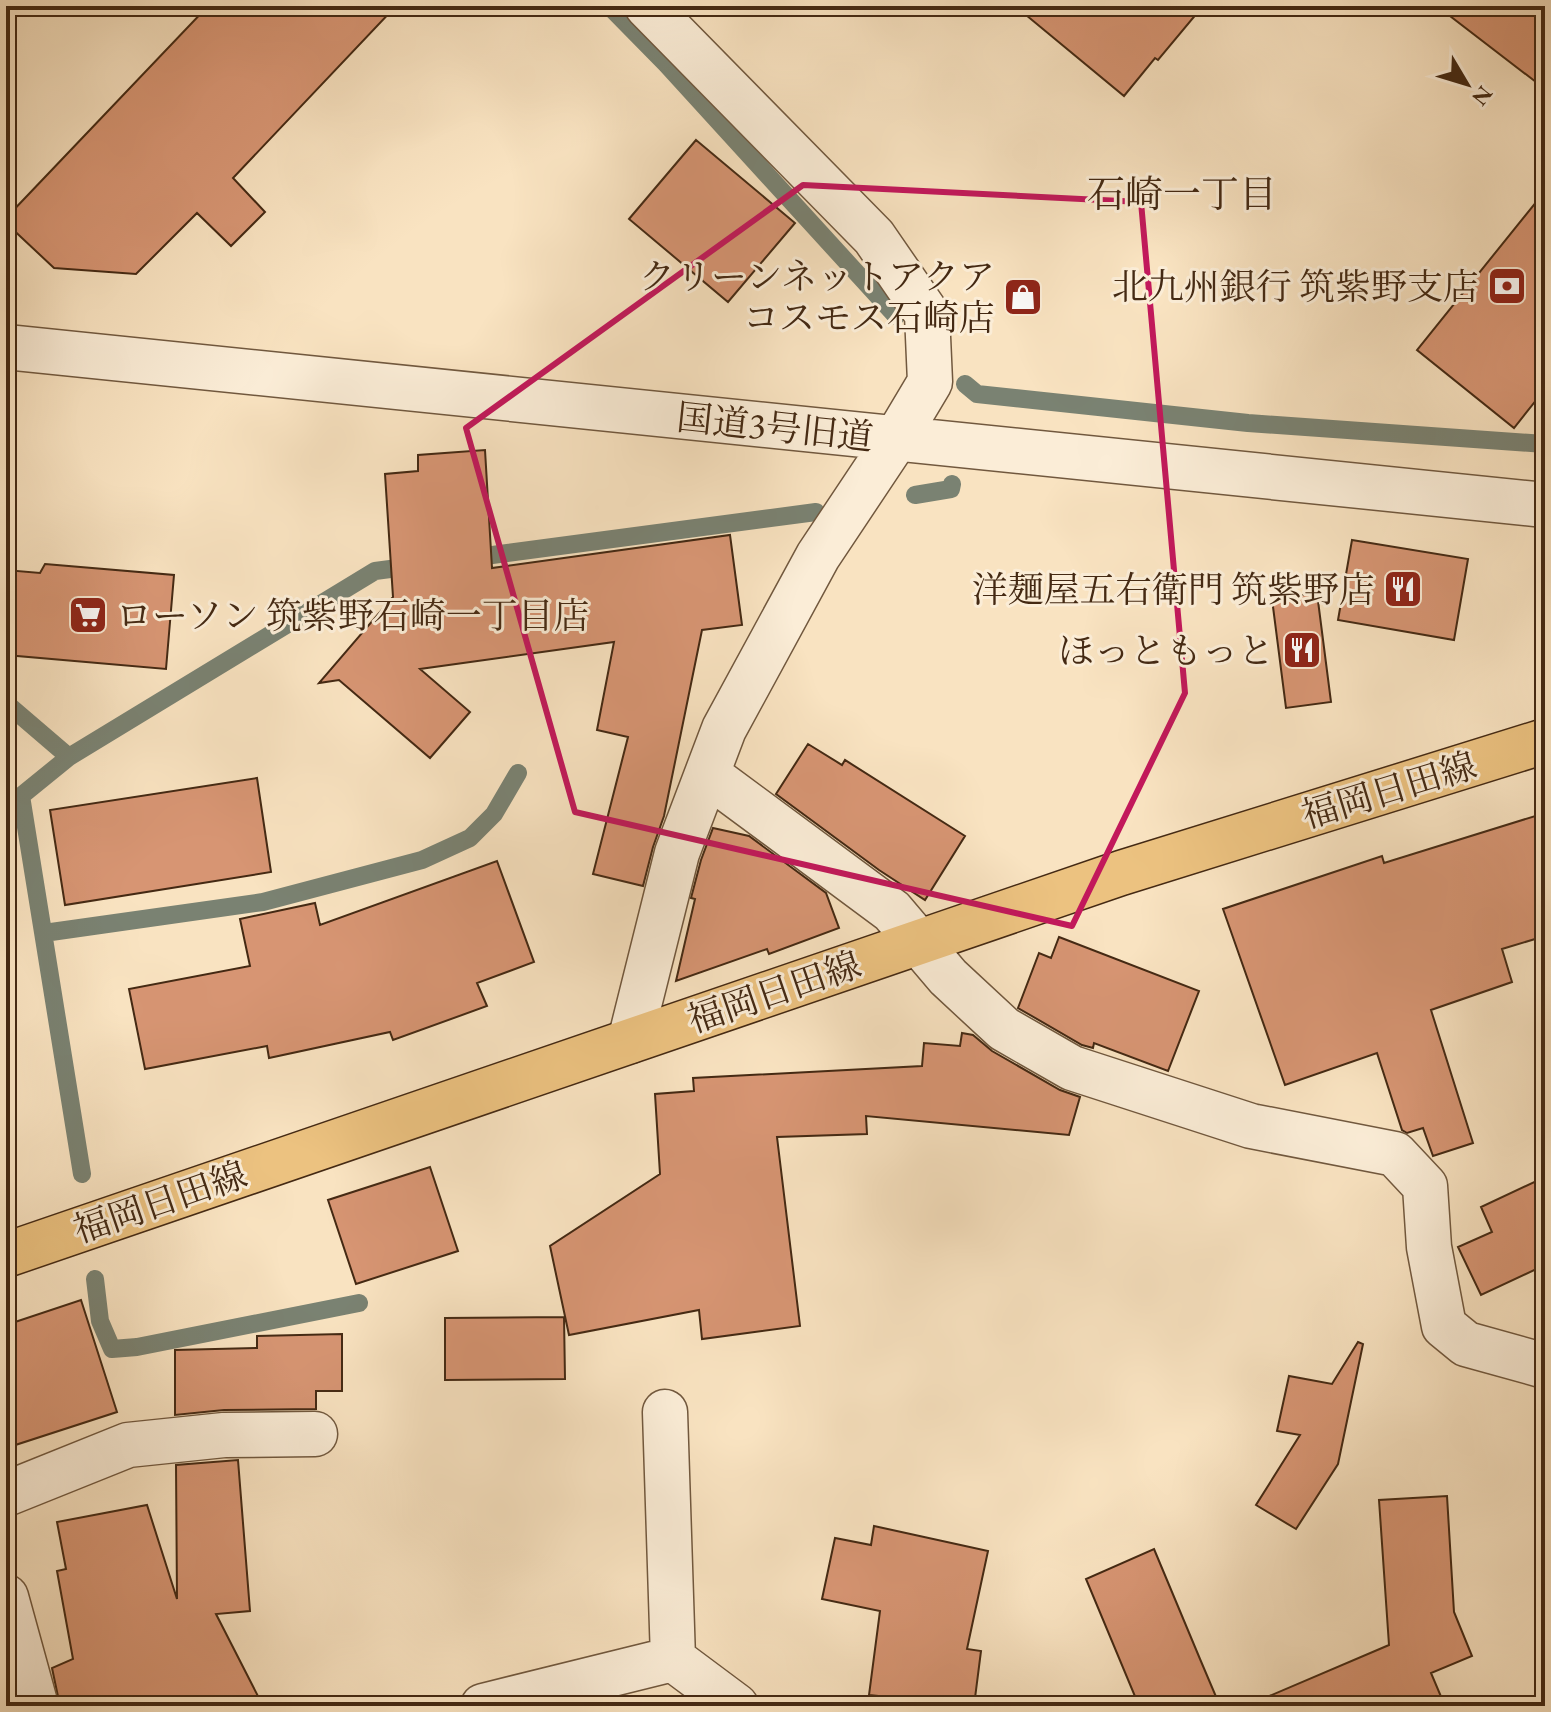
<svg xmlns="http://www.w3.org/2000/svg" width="1551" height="1712" font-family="'EB Garamond','Noto Serif JP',serif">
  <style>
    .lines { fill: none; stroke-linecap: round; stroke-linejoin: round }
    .stream { stroke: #7a8272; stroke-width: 18 }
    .building { fill: #d79573; stroke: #442913; stroke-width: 2 }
    .minor-casing { stroke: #71583e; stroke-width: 47 }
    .major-casing { stroke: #442913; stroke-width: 47 }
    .minor { stroke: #fbedd7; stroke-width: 44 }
    .major { stroke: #ecc280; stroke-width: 44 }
    .marked { fill: none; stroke: #c2185b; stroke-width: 6; stroke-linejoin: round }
    .labels { text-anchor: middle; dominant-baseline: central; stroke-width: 6; stroke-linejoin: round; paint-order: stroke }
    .poi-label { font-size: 36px; fill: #442913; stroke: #fbedd7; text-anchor: end }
    .street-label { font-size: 36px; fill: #442913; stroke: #fbedd7 }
    .neighbourhood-label { font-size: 38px; fill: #442913; stroke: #fbedd7 }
  </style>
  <rect width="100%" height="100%" fill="#f9e3c1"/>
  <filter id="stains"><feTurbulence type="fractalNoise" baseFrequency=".0025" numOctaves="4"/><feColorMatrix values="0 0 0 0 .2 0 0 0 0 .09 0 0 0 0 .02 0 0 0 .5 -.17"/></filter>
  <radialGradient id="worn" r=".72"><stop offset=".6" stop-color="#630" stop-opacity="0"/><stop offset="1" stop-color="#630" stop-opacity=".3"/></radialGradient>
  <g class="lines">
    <path class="stream" d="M 609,6 L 666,64 L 896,316
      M 965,384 L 977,394 L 1248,423 L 1545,444
      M 915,495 L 951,489 L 952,484
      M 470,558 L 816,512
      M 6,703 L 69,757
      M 44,933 L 263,902 L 422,860 L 470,838 L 494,814 L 518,773
      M 82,1174 L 21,796 L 69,757 L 375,571 L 413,566
      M 95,1279 L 100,1321 L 112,1349 L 137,1347 L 359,1303"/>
  </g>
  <path class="building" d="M 208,6 L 396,6 L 233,178 L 265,212 L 231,246 L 197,213 L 136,274 L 54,268 L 6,223 L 6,218 Z
    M 1015,6 L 1203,6 L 1158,60 L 1155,58 L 1124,96 Z
    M 1437,6 L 1545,6 L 1545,89 Z
    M 696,140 L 795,223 L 728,302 L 629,219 Z
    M 1545,191 L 1545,389 L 1514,428 L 1417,350 Z
    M 485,450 L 492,568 L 730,535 L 742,625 L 702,630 L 664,816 L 653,847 L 643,886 L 593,874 L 628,737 L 597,730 L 614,642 L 420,669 L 470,712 L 430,758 L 339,680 L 319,683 L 393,597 L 385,474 L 418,471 L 418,455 Z
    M 1352,540 L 1468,559 L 1454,640 L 1338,620 Z
    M 45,564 L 174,575 L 166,669 L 6,655 L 6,570 L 40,573 Z
    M 1317,593 L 1331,702 L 1286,708 L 1272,599 Z
    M 808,744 L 842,765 L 845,760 L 965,836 L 925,900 L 879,870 L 776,794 Z
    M 257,778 L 271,872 L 65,905 L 50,810 Z
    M 1545,813 L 1545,936 L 1502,949 L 1512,982 L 1431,1010 L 1473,1143 L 1433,1156 L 1423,1128 L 1407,1133 L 1402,1130 L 1377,1053 L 1285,1085 L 1223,909 L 1382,856 L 1384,863 Z
    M 713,828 L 749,836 L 826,893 L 839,928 L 769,954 L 767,949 L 676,981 L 695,899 L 691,898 L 701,860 Z
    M 497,861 L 534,962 L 477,983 L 487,1006 L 393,1040 L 390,1032 L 269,1058 L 267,1046 L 145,1069 L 129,989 L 250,966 L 240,919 L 315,903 L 320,925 Z
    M 1059,937 L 1199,991 L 1168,1071 L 1094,1043 L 1093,1048 L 1082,1045 L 1018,1008 L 1039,953 L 1051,958 Z
    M 962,1033 L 973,1035 L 992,1051 L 1060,1090 L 1080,1097 L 1069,1135 L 866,1116 L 867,1134 L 777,1137 L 800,1326 L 702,1339 L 699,1310 L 569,1335 L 550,1246 L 660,1174 L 655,1094 L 694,1091 L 693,1078 L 922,1066 L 924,1043 L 960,1046 Z
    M 430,1167 L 458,1251 L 356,1284 L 328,1200 Z
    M 1545,1177 L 1545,1265 L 1481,1295 L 1458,1247 L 1492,1232 L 1481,1207 Z
    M 81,1300 L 117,1412 L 6,1448 L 6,1325 Z
    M 564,1317 L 565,1379 L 445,1380 L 445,1318 Z
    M 342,1334 L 342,1391 L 316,1391 L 316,1409 L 224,1410 L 175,1415 L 175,1350 L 257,1348 L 257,1336 Z
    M 1358,1342 L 1363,1344 L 1338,1464 L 1296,1529 L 1256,1505 L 1300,1435 L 1277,1431 L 1289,1376 L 1332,1384 Z
    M 238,1460 L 250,1611 L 216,1614 L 263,1706 L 60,1706 L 52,1668 L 73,1659 L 57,1571 L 66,1569 L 57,1522 L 147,1505 L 177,1599 L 176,1465 Z
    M 1447,1496 L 1454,1612 L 1472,1656 L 1431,1673 L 1445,1706 L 1246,1706 L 1389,1645 L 1379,1500 Z
    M 874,1526 L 988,1551 L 967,1649 L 981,1651 L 974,1706 L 869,1695 L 880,1611 L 822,1599 L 835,1538 L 871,1545 Z
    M 1154,1549 L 1200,1659 L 1220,1706 L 1139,1706 L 1086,1579 Z"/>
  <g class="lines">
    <defs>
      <path id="minor" d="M 6,347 L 1545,505
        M 707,774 L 892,911 L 948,977 L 1004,1029 L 1072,1068 L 1251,1126 L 1395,1154 L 1425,1186 L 1429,1247 L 1444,1326 L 1466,1344 L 1545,1366
        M 630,1041 L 677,853 L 724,729 L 818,556 L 896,439 L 930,382 L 927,314 L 874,237 L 647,6
        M 665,1412 L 673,1659
        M 6,1494 L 128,1445 L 224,1435 L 315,1434
        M 6,1597 L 36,1706
        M 483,1706 L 673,1659 L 736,1706"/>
      <path id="major" d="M 6,1255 L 1121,873 L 1545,741"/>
    </defs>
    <use href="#minor" class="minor-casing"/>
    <use href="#major" class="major-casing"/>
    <use href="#minor" class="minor"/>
    <use href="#major" class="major"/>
  </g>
  <path class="marked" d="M 803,185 L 1141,202 L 1185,693 L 1072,926 L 575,812 L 466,428 Z"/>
  <defs>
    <symbol id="bank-square" viewBox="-11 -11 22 22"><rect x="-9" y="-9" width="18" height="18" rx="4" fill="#8f2418" stroke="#fbedd7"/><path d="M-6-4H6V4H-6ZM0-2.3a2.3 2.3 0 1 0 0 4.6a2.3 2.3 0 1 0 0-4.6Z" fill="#fff"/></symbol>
    <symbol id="shop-square" viewBox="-11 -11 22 22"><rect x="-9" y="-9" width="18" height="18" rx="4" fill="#8f2418" stroke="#fbedd7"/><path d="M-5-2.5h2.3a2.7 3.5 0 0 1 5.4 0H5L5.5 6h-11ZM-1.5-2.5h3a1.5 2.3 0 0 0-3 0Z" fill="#fff"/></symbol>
    <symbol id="restaurant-square" viewBox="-11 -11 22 22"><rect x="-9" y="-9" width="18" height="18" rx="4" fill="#8f2418" stroke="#fbedd7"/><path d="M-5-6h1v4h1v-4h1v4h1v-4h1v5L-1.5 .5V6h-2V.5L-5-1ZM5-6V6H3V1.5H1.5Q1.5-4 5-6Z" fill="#fff"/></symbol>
    <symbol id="supermarket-square" viewBox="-11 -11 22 22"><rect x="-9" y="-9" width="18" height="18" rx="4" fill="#8f2418" stroke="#fbedd7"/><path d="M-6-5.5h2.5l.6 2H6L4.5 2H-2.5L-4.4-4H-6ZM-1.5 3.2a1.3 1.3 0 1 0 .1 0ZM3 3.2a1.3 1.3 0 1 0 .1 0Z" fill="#fff"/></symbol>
  </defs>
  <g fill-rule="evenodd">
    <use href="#bank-square" x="1485" y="264" width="44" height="44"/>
    <use href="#shop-square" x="1001" y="275" width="44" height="44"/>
    <use href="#restaurant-square" x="1381" y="567" width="44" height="44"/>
    <use href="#supermarket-square" x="66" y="593" width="44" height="44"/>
    <use href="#restaurant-square" x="1280" y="628" width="44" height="44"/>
  </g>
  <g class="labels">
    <g class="poi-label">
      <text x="995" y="276">クリーンネットアクア<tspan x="995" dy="41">コスモス石崎店</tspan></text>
      <text x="1479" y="286">北九州銀行 筑紫野支店</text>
      <text x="1375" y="589">洋麺屋五右衛門 筑紫野店</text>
      <text x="116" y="615" text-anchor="start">ローソン 筑紫野石崎一丁目店</text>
      <text x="1274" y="650">ほっともっと</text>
    </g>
    <g class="street-label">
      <text transform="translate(775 427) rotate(6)">国道3号旧道</text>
      <text transform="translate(1389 790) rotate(-17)">福岡日田線</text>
      <text transform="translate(774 992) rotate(-19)">福岡日田線</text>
      <text transform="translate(160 1202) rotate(-19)">福岡日田線</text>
    </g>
    <g class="neighbourhood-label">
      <text x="1182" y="193">石崎一丁目</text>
    </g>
  </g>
  <rect width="1551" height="1712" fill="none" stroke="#f9e3c1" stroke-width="32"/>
  <rect x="8" y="8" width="1535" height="1696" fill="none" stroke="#442913" stroke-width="4"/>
  <rect x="16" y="16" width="1519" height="1680" fill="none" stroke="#442913" stroke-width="2"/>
  <g transform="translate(1467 84) rotate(128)" stroke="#fbedd7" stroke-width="6" paint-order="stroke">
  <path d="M0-6L14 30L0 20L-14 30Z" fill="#442913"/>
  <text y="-12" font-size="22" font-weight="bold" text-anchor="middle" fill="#442913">N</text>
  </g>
  <rect width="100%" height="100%" filter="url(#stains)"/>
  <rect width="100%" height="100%" fill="url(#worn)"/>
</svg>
